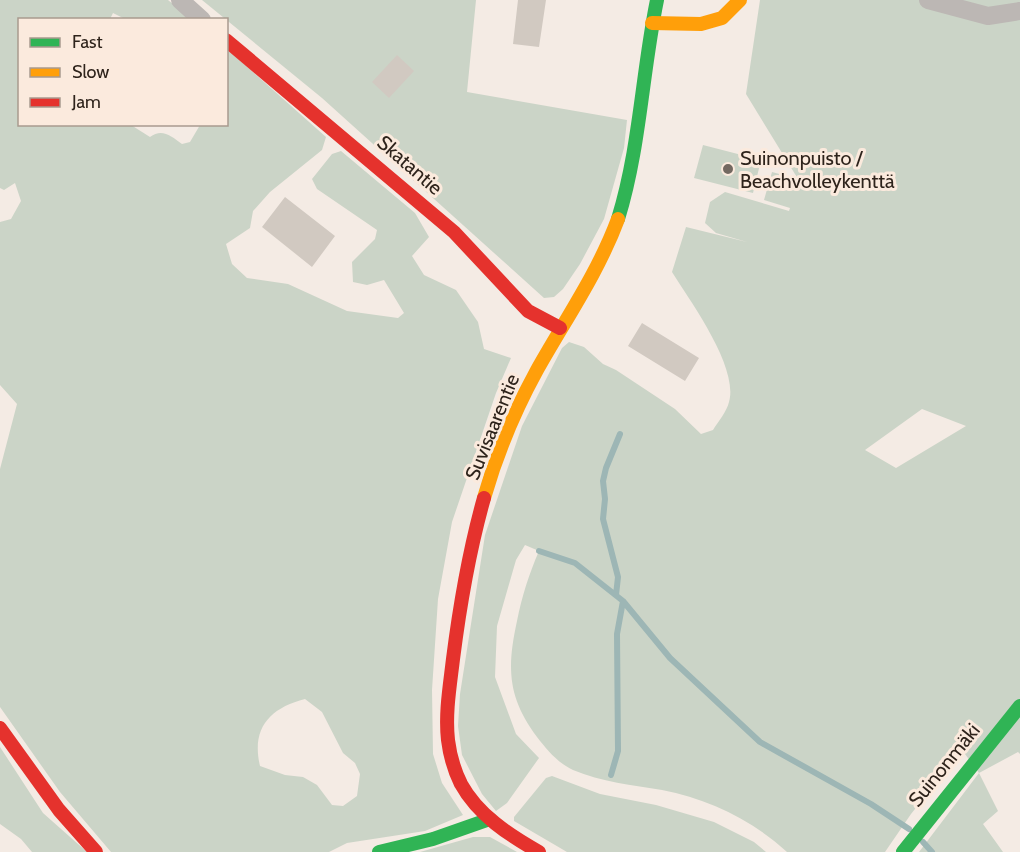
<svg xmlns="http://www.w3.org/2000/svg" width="1020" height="852" font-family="Cabin,sans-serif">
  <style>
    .green { fill: #cbd4c7; fill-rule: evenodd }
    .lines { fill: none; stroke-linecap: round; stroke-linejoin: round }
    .stream { stroke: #9db6b5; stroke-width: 6 }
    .building { fill: #d1c9c1 }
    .street { stroke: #bcb7b4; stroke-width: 18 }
    .fast { stroke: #30b455; stroke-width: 14 }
    .slow { stroke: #ff9f0a; stroke-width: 14 }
    .jam { stroke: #e5322d; stroke-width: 14 }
    .poi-dot { fill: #736961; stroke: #fbeadd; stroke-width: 2 }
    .labels { text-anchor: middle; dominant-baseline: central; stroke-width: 6; stroke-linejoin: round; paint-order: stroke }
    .poi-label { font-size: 20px; fill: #2e231b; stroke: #fbeadd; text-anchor: start }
    .street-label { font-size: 20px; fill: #2e231b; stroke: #fbeadd }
  </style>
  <rect width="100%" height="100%" fill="#f4ebe4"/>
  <path class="green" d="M 0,0 L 168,0 L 191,19 L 125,19 L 113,13 L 110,19 L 20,20 L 20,124 L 131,125 L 150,137 C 162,128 171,136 182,144 L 190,142 L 200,125 L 226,124 L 227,49 L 326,137 L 322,150 L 270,192 L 253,211 L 250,228 L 226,244 L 232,264 L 247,278 L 288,284 L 347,311 L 398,318 L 404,313 L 384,280 L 367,285 L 353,282 L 352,262 L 375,239 L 377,230 L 317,189 L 312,179 L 332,154 L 341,151 L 415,213 L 429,237 L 412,256 L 424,275 L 456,290 L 478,322 L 484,349 L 511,358 L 496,393 L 452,522 L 438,599 L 432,690 L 433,754 L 442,783 L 463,815 L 425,831 L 347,843 L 329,852 L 111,852 L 60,792 L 0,707 L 0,469 L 17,404 L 0,385 L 0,222 L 11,219 L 21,201 L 15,183 L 4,190 L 0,188 ZM 305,699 L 322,712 L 343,753 L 355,763 L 360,774 L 357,796 L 343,806 L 332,805 L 317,785 L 303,777 L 285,775 L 260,766 C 251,728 270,708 305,699 Z
    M 202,0 L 476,0 L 467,92 L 627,120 L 624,148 L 604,219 L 580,264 L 563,289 L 554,297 L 544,298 L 322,98 Z
    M 760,0 L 1020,0 L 1020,754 L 1018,752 L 979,773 L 998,811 L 983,824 L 1003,852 L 919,852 L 979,773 L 962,750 L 911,814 L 885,852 L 787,852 C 752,820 709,799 662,790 C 633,785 601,782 573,770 C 558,763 547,750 537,737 C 507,697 507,667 517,621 C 522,596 529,574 539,551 L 525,545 L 516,560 L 497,626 L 495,677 L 516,734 L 539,758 L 507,803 L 496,811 L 482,794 L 462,755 L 458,726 L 460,694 L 485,535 L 522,426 L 562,348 L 569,342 L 584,347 L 603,364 L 616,370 L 675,409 L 701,434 L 713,430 C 718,422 727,411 729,402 C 739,367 690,301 672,272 L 686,227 L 747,242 L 716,233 L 705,223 L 710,202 L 725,192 L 789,211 L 790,208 L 764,200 L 772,172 L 798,179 L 746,94 ZM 922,409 L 966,426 L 896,468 L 865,450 Z
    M 703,145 L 761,160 L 753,193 L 694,178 Z
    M 0,747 L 43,813 L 87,852 L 32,852 L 21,839 L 0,824 Z
    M 552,776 L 600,794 L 656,805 L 714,822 L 754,842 L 766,852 L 567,852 L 514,821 L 514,817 L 546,778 Z
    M 473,837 L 490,837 L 517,852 L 420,852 Z"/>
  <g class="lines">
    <path class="stream" d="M 539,551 L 575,563 L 623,601 L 670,658 L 760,742 L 871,804 L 909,829
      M 616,595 L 618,577 L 603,519 L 605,499 L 603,481 L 606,468 L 620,434
      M 611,775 L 618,751 L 617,634 L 623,601
      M 923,842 L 932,852"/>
  </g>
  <path class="building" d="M 518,0 L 546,0 L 539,47 L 513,44 Z
    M 397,55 L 414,71 L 389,98 L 372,82 Z
    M 285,197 L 335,236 L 312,267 L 262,227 Z
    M 642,323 L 699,358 L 685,381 L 628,346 Z"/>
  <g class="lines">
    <path class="street" d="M 180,0 L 202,20
      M 928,0 L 988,16 L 1020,11"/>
    <path class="fast" d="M 618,219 C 640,148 642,73 657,0
      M 379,852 L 433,839 L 490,819
      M 903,852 L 1020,706"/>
    <path class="slow" d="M 652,23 L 701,24 L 722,18 L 740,0
      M 484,498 C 497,453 515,410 537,370 C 565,320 598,273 618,219"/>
    <path class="jam" d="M 226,40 L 454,232 L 528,311 L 560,328
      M 484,498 C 469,551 460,604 453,659 C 450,685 445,713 448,740 C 450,756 454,770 461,784 C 478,815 509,835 539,852
      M 0,728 L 59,810 L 96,852"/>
  </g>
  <circle class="poi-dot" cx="728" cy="169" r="6"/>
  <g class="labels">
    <g class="poi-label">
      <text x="740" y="158">Suinonpuisto /<tspan x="740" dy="23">Beachvolleykenttä</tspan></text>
    </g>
    <g class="street-label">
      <text transform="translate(410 165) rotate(41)">Skatantie</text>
      <text transform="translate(492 427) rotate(-68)">Suvisaarentie</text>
      <text transform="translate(944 765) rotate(-51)">Suinonmäki</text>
    </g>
  </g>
  <rect x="18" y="18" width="210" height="108" fill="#fbeadd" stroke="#a99a8f" stroke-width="1.5"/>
  <rect x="30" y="38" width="30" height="9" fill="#30b455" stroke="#a99a8f" stroke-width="1.5"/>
  <text x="72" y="48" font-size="18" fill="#2e231b">Fast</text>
  <rect x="30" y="68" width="30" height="9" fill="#ff9f0a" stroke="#a99a8f" stroke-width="1.5"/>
  <text x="72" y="78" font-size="18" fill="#2e231b">Slow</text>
  <rect x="30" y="98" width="30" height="9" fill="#e5322d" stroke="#a99a8f" stroke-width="1.5"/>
  <text x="72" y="108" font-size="18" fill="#2e231b">Jam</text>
</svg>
